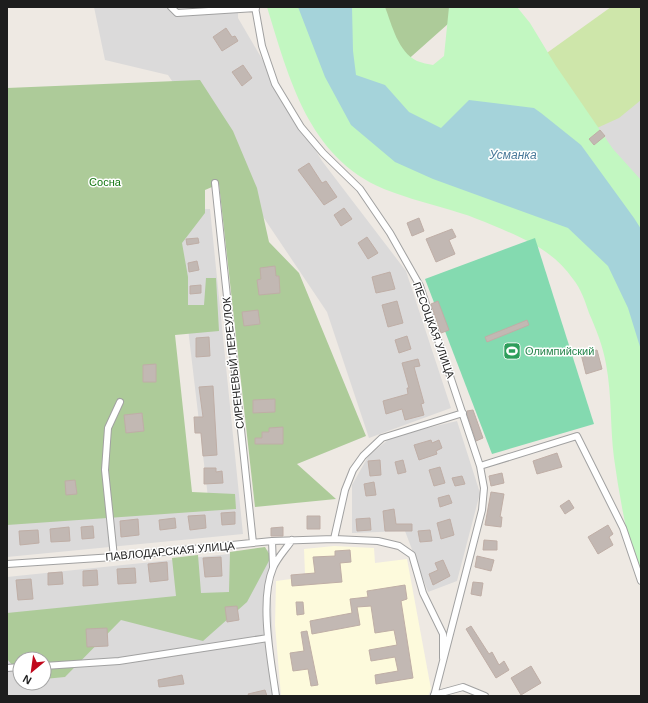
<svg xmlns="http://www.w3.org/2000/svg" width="648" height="703" font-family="Arial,sans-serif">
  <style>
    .residential { fill: #dbdada; fill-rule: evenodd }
    .education { fill: #fdfadc }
    .grass { fill: #cee6aa }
    .forest { fill: #adcb99 }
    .park { fill: #c2f7c1 }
    .pitch { fill: #84dab0 }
    .water { fill: #a5d3da }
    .building { fill: #c2b8b3; stroke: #bfaea6 }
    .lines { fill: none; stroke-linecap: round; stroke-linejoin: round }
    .minor-casing { stroke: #a1a1a1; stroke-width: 8 }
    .minor { stroke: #fff; stroke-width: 6 }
    .labels { text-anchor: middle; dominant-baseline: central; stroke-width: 3; stroke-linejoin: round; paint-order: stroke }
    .park-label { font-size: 11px; fill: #127610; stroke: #fff }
    .street-label { font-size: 11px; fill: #1d1d1d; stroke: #fff }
    .leisure-label { font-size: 11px; fill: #27864d; stroke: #fff; text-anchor: start }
    .water-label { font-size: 12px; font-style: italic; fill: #487899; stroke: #fff }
  </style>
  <rect width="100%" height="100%" fill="#eee9e3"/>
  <path class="residential" d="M 94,7 L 238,7 L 238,18 L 322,161 L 406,271 L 451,408 L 369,438 L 327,312 L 168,75 L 105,60 Z
    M 641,37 L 641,207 L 564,100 Z
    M 210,209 L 243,534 L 7,557 L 7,523 L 209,506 L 174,210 Z
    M 457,421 L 480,493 L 457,581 L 428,592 L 405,531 L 352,533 L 352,485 L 369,455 L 393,436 Z
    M 269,550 L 275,696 L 7,696 L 7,577 ZM 20,659 L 44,659 L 44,683 L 20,683 Z"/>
  <path class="education" d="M 334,546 L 374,548 L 375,563 L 407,559 L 431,689 L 428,696 L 281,696 L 275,625 L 276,581 L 291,579 L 291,575 L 305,574 L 304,549 Z"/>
  <path class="grass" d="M 611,7 L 641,7 L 641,100 L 619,118 L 586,133 L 544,55 Z"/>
  <path class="forest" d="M 359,7 L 467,7 L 385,80 Z
    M 200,80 L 233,131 L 257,188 L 269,242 L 299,273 L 366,436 L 297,464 L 336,499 L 255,507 L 219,184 L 205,190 L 205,213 L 182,243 L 188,277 L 188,305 L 204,305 L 206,278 L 216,278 L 219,331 L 175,335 L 192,492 L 235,494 L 236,509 L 7,525 L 7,88 Z
    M 265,547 L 271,557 L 247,602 L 203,641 L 121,620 L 65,677 L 44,679 L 44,659 L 20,659 L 20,674 L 7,659 L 7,613 L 176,596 L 172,558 L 198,555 L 201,593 L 229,592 L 230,552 Z"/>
  <path class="park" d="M 267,7 L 385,7 C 392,25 398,52 417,61 C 422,63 428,64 433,65 L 444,56 L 449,7 L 517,7 L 530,23 L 556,66 L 613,149 L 641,180 L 641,589 C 629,546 620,502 614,458 C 610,427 612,395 606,364 C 603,346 596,329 589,313 C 585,301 581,289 573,279 C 553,250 523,238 492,225 C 482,221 471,216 460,213 C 435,205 409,199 384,189 C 308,157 289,78 267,7 Z"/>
  <path class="pitch" d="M 535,238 L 594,424 L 492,454 L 425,279 Z"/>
  <path class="water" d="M 298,7 L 352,7 L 353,51 L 356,75 L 385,85 L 409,112 L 441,128 L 469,100 L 534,108 L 541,113 L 581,145 L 634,218 L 641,229 L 641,350 L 628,308 L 608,266 L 568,228 L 433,179 L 395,162 L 351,125 L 325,77 Z"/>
  <path class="building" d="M 226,28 L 232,37 L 235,36 L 238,41 L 222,51 L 213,37 Z
    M 243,65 L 252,78 L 242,86 L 232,72 Z
    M 600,130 L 605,136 L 594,145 L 589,139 Z
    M 309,163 L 322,183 L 326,181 L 337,197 L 324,205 L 298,170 Z
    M 344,208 L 352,219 L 341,226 L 334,215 Z
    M 419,218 L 424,231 L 412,236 L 407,223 Z
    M 452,229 L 456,237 L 449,240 L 455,254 L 436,262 L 426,239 Z
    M 367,237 L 378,253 L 368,259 L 358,243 Z
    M 198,238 L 199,243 L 187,245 L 186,239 Z
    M 197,261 L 199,270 L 189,272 L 188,263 Z
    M 275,266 L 276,276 L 279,276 L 280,293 L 259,295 L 257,280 L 261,279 L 260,268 Z
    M 390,272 L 395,289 L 376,293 L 372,277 Z
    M 201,285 L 201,293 L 190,294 L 190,286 Z
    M 397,301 L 403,323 L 388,327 L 382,305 Z
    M 438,301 L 449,330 L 441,333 L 431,304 Z
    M 258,310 L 260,324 L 244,326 L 242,312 Z
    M 527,320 L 529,325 L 487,342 L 485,337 Z
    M 407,336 L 411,349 L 399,353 L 395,340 Z
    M 209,337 L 210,356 L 196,357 L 196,338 Z
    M 597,350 L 602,369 L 586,374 L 581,354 Z
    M 418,359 L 420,366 L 414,367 L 424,403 L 421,404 L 424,415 L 405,420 L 402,409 L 386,414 L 383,401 L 408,394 L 407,388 L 409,388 L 402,363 Z
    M 156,364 L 156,382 L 143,382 L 143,365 Z
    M 213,386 L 217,455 L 203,456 L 201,433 L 195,433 L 194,417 L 203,417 L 199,387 Z
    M 275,399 L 275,412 L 253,413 L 253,400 Z
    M 473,410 L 483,438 L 476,441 L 467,414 L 467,411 Z
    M 142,413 L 144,431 L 126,433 L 124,415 Z
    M 283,427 L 283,444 L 255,444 L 255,438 L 262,438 L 262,432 L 269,432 L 269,428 Z
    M 431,440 L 432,443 L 439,440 L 442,448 L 436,451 L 437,454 L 419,460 L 414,445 Z
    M 557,453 L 562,467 L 537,474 L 533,461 Z
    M 380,460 L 381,475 L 370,476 L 368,461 Z
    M 403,460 L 406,472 L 398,474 L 395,462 Z
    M 440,467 L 445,483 L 434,486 L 429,470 Z
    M 204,468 L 216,468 L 216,472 L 222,471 L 223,483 L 204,484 Z
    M 502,473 L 504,483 L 491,486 L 489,476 Z
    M 462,476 L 465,484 L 455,486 L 452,478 Z
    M 75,480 L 77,494 L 66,495 L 65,481 Z
    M 374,482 L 376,495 L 366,496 L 364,484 Z
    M 491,492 L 504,494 L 500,517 L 502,517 L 501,527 L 485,525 Z
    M 449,495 L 452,503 L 440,507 L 438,498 Z
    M 569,500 L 574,508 L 565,514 L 560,506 Z
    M 394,509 L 396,524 L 412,524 L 412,531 L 385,531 L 383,511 Z
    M 235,512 L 235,524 L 222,525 L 221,513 Z
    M 205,515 L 206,528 L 190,530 L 188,516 Z
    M 307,516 L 320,516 L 320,529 L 307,529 Z
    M 175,518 L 176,528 L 160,530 L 159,520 Z
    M 370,518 L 371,530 L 357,531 L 356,519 Z
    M 138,519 L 139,535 L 121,537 L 120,521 Z
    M 450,519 L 454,535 L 441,539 L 437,523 Z
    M 608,525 L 613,534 L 609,537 L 613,545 L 598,554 L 588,537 Z
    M 93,526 L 94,538 L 82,539 L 81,527 Z
    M 69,527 L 70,541 L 51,542 L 50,529 Z
    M 283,527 L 283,536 L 271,536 L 271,528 Z
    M 38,530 L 39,543 L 20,545 L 19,531 Z
    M 430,530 L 432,541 L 420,542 L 418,531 Z
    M 484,540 L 497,541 L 497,550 L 483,550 Z
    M 350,550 L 351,562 L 340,563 L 342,582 L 292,586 L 291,575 L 315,573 L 313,557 L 335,556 L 335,551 Z
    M 477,556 L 494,560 L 491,571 L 475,567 Z
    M 221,557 L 222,576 L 205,577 L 203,558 Z
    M 443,560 L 450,576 L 433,585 L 429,574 L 438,570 L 435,563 Z
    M 167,562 L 168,580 L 150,582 L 148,564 Z
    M 135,568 L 136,583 L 118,584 L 117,569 Z
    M 97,570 L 98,585 L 83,586 L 83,571 Z
    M 62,572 L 63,584 L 48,585 L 48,573 Z
    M 31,579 L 33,599 L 18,600 L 16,580 Z
    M 473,582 L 483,583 L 481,596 L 471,594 Z
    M 405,585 L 407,599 L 401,601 L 413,678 L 376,684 L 375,675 L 398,671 L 395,657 L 371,661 L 369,650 L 397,645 L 394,630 L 375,633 L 371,606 L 357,607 L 360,625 L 312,634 L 310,621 L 352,613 L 350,599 L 368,597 L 367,591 Z
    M 296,602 L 303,602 L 304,614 L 297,615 Z
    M 237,606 L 239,620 L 227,622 L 225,607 Z
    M 471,626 L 489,654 L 492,652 L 499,665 L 504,661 L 509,670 L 496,678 L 466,629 Z
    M 107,628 L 108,646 L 87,647 L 86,629 Z
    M 307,631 L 318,685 L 311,686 L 308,669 L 293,671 L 290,653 L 304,651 L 301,632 Z
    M 531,666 L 541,683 L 521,695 L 511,678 Z
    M 182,675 L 184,684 L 159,687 L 158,680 Z
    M 265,690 L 267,696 L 249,696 L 248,694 Z"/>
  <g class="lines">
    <defs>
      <path id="minor" d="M 171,7 L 177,13 L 256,8
        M 255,7 L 262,46 L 275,84 L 301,127 L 323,153 L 360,189 L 390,233 L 420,286 L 480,466 L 484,488 L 482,510 L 434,696
        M 215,183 L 253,543
        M 480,466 L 577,436 L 623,528 L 641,581
        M 334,539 L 345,490 L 353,470 L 363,456 L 382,438 L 463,413
        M 272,541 L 273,567
        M 114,557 L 105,470 L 108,428 L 120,402
        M 7,564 L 114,557 L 272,541 L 334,539 L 378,541 L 399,546 L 412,555 L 423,593 L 443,634 L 443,658
        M 44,666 L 119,661 L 268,638
        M 7,668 L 20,667
        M 434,695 L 463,687 L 485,696
        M 276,696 C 271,660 259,601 273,568 C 277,558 286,549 292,540"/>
    </defs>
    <use href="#minor" class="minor-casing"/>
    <use href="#minor" class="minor"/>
  </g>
  <defs>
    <symbol id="stadium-square" viewBox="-11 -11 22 22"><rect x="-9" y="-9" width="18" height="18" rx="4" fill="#2e9e5b" stroke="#fff"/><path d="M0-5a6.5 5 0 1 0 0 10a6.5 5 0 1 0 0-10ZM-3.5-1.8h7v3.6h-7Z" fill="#fff"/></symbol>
  </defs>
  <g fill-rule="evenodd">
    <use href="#stadium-square" x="502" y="341" width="20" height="20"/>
  </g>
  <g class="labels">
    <g class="park-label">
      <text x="105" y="182">Сосна</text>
    </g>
    <g class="street-label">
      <text transform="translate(434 330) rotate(70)">ПЕСОЦКАЯ УЛИЦА</text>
      <text transform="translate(233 363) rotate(-96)">СИРЕНЕВЫЙ ПЕРЕУЛОК</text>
      <text transform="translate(170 551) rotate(-5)">ПАВЛОДАРСКАЯ УЛИЦА</text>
    </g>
    <g class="leisure-label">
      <text x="525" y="351">Олимпийский</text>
    </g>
    <g class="water-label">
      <text x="513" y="155">Усманка</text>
    </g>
  </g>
  <rect width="648" height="703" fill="none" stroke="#1d1d1d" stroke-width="16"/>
  <g transform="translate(32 671) rotate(209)"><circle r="19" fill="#ffffff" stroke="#a5a5a5"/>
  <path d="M0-3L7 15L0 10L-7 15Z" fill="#c1081c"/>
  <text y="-6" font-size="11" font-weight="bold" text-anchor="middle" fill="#1d1d1d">N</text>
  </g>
</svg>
